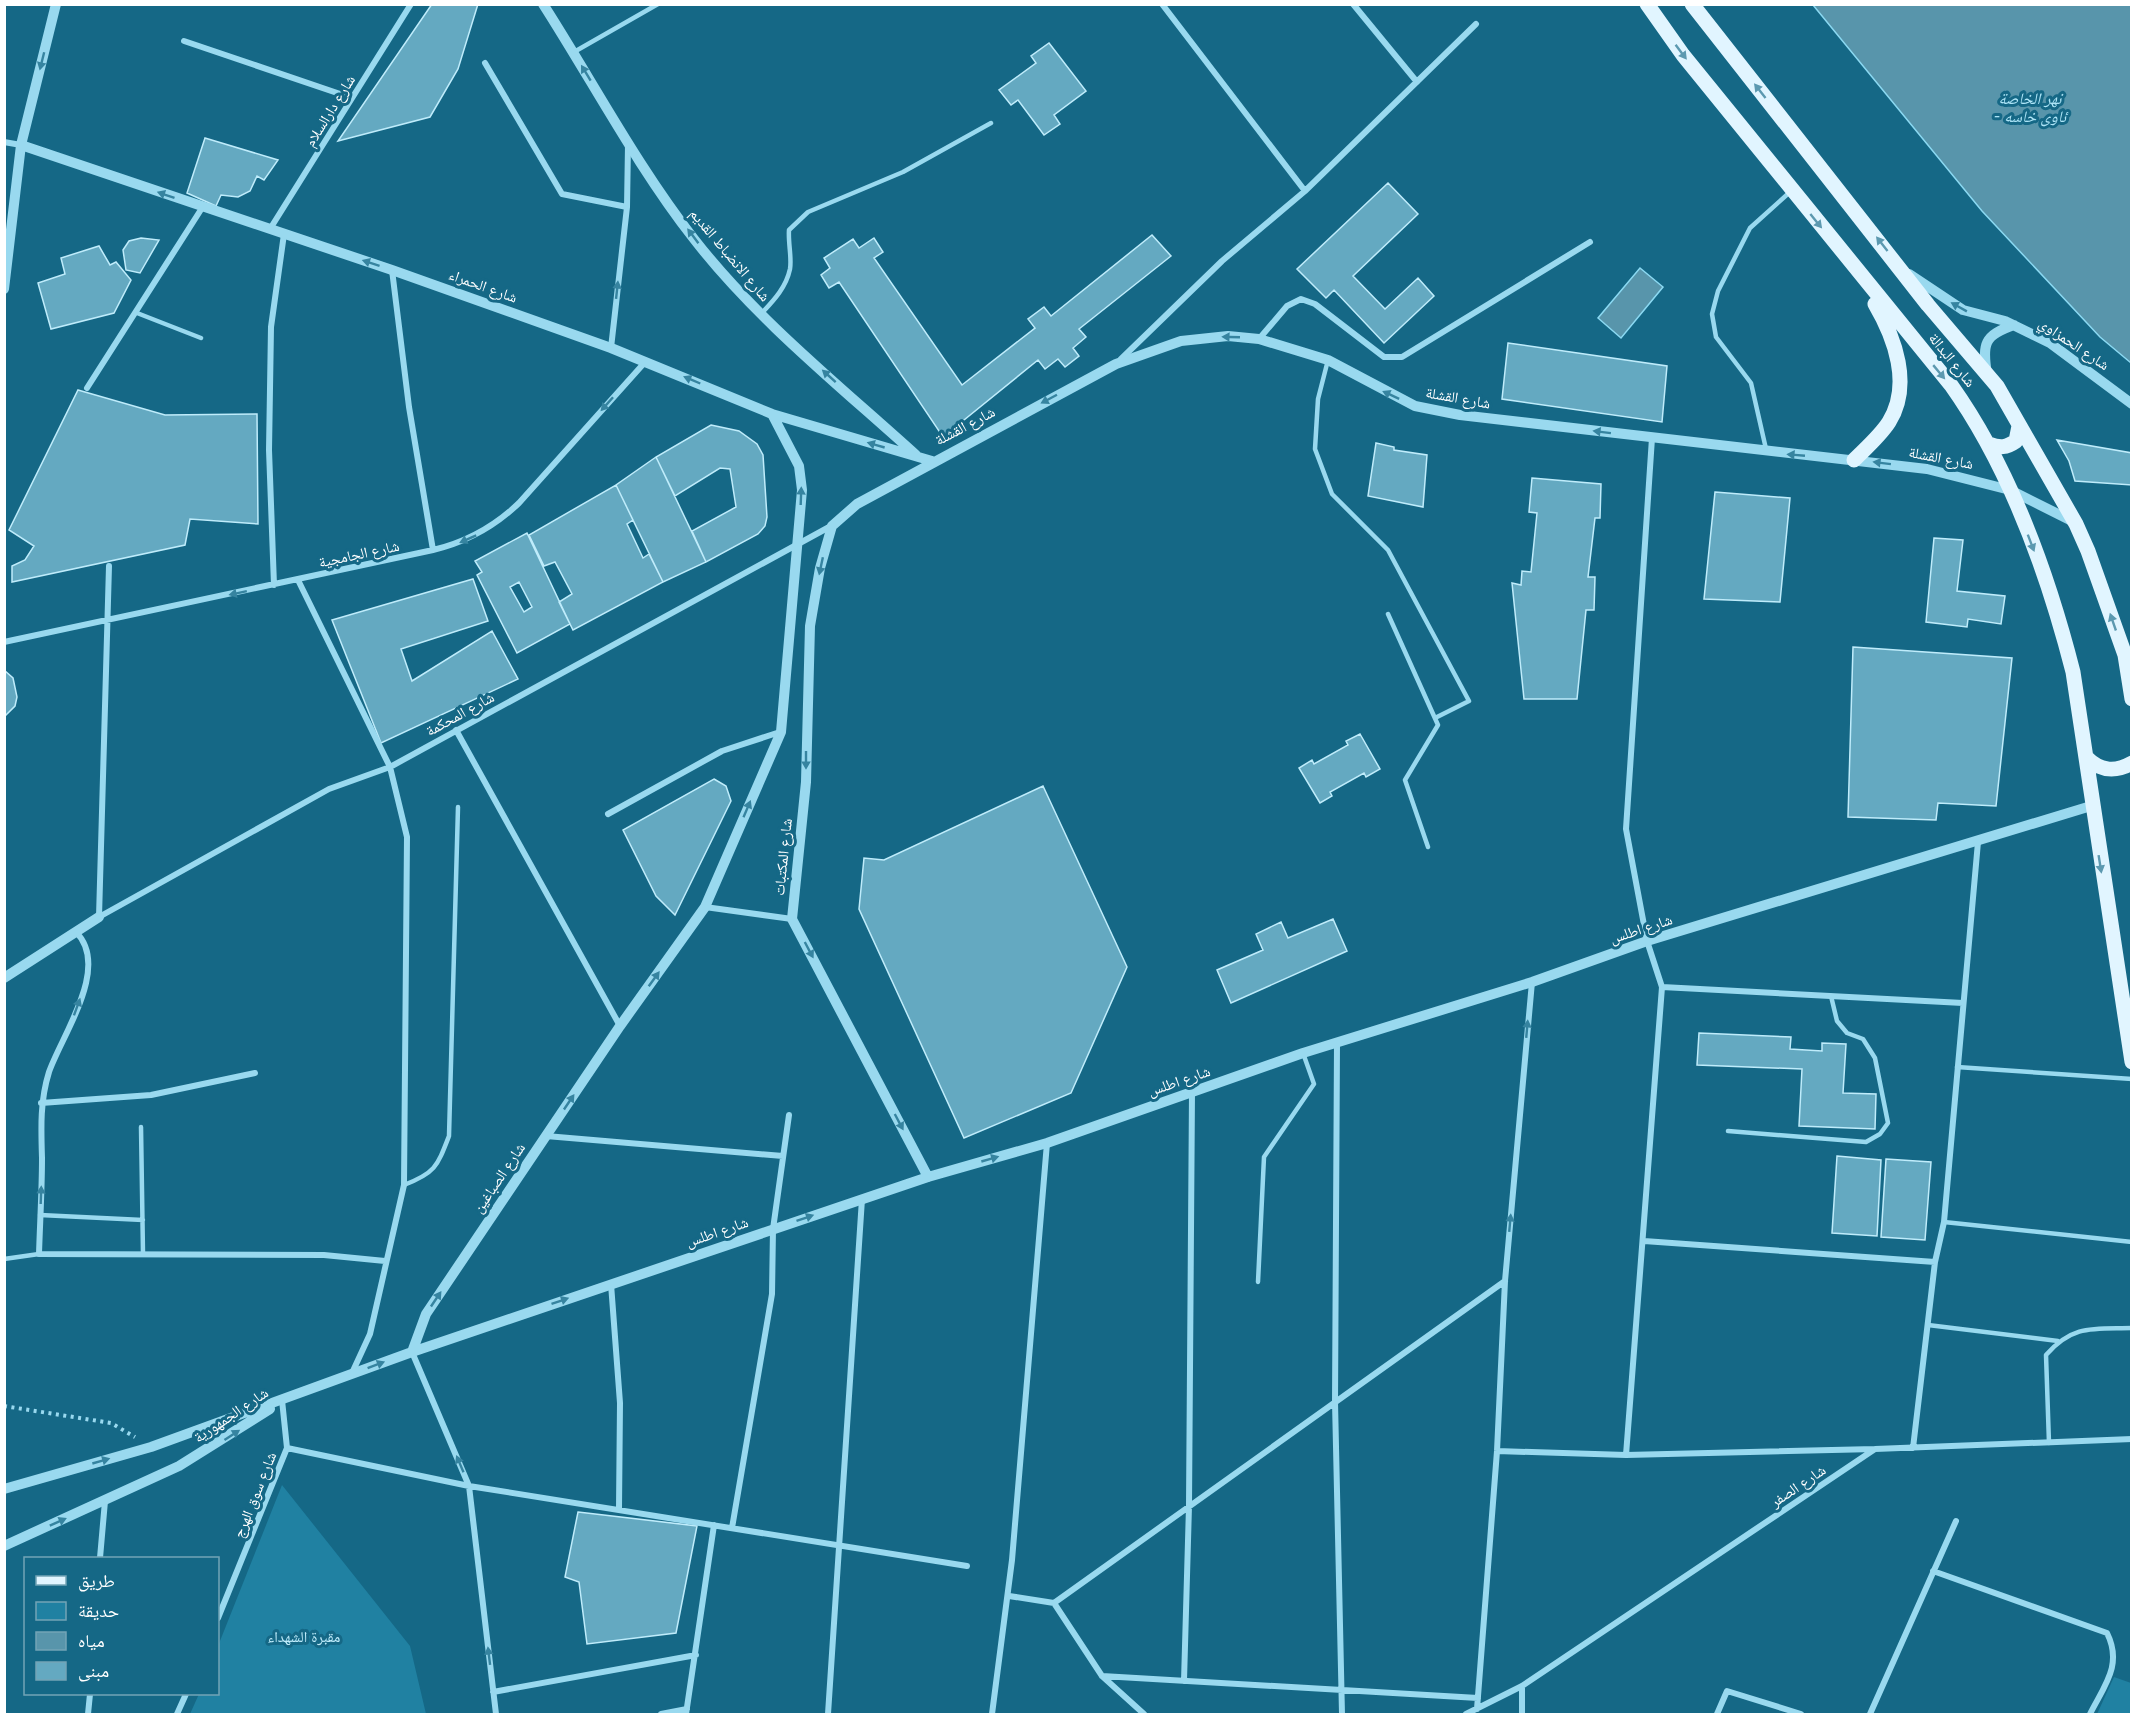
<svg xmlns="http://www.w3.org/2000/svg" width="2136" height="1719" font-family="'Fira Sans','Noto Naskh Arabic',sans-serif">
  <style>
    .green { fill: #2081a2 }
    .water { fill: #5895ab; stroke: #8bd9f2; stroke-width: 1.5 }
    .building { fill: #64a9c1; stroke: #bfecfb; stroke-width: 1.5; fill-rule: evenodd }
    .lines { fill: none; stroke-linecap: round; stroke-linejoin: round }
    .path { stroke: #99d9ef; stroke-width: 4; stroke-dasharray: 3 4.5; stroke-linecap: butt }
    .service { stroke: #99d9ef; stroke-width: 4.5 }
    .minor { stroke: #99d9ef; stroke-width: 6 }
    .tertiary { stroke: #99d9ef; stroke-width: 10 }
    .primary { stroke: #e1f5ff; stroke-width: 15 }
    .oneway { fill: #5c99b0 }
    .oneway2 { fill: #3684a0 }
    .labels { text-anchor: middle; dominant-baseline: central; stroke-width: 6; stroke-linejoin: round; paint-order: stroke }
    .street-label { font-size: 15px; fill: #fff; stroke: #156886 }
    .park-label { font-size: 15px; fill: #bfecfb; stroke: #156886 }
    .water-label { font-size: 16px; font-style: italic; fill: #aee5f7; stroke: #156886 }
  </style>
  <rect width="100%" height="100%" fill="#156886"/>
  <path class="green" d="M 282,1485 L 410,1646 L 426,1714 L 190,1714 L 199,1694 L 218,1694 L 218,1646 Z
    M 2114,1677 L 2131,1683 L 2131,1714 L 2097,1714 Z"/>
  <path class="water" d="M 1813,5 L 2131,5 L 2131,363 L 2100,337 L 1982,211 Z
    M 1640,268 L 1663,287 L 1621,338 L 1598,318 Z"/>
  <path class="building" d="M 432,4 L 478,4 L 458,69 L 430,117 L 338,141 Z
    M 1049,43 L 1086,91 L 1054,115 L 1060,124 L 1044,135 L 1018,100 L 1011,105 L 999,90 L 1036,63 L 1031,56 Z
    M 205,138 L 278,160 L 264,180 L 257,176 L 250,191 L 238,197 L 221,195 L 216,206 L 187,193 Z
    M 1388,183 L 1418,214 L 1353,276 L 1385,309 L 1418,278 L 1434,296 L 1384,343 L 1334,290 L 1326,298 L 1297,269 Z
    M 1152,235 L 1171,256 L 1079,329 L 1086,337 L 1073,348 L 1079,356 L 1065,367 L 1058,359 L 1045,369 L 1038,360 L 943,437 L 839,282 L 829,288 L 821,275 L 830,268 L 824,258 L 853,239 L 859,248 L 874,238 L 883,252 L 874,258 L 962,385 L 1035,328 L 1028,319 L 1044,307 L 1051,316 Z
    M 141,238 L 159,240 L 140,273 L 126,270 L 123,250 L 129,241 Z
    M 99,246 L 110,265 L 116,262 L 131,280 L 114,313 L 51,329 L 38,283 L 65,274 L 61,258 Z
    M 1508,343 L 1667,366 L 1662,422 L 1502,399 Z
    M 78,390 L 165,415 L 257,414 L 258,524 L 190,519 L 185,545 L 12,582 L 12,566 L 25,560 L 34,546 L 9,530 Z
    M 711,425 L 739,431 L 757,444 L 763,455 L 767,517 L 765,526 L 758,534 L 706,562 L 692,531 L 736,507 L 730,469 L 720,468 L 675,496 L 656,457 Z
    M 2057,440 L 2132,453 L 2132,485 L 2075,481 L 2069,461 Z
    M 1376,443 L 1394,447 L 1394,450 L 1427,455 L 1423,507 L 1368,496 Z
    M 656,457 L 706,562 L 663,582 L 616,485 Z
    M 1532,478 L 1601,484 L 1600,518 L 1595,518 L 1588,577 L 1595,577 L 1594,610 L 1586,610 L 1577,699 L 1524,699 L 1512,583 L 1521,585 L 1522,571 L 1531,572 L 1537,513 L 1529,512 Z
    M 616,485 L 633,520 L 627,524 L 643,558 L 649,554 L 663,582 L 573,630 L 559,602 L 572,594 L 555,562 L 544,566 L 529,535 Z
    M 1715,492 L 1790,498 L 1780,602 L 1704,599 Z
    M 527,533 L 570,624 L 517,653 L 477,575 L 482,572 L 475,561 ZM 519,582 L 532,607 L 524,612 L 510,587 Z
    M 1934,538 L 1963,540 L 1957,591 L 2005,596 L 2001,624 L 1968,619 L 1967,627 L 1926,622 Z
    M 473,579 L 488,621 L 401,649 L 412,681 L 492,631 L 518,679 L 381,743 L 332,620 Z
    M 1853,647 L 2012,658 L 1996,806 L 1938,803 L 1936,820 L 1848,817 Z
    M 4,670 L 13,678 L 17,697 L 15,706 L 4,717 Z
    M 1360,734 L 1380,769 L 1366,777 L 1364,773 L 1330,792 L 1332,796 L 1320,803 L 1299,768 L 1312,760 L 1314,764 L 1348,745 L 1346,741 Z
    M 714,779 L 726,786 L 731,801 L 675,915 L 656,896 L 623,830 Z
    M 1043,786 L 1127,967 L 1071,1093 L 964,1138 L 859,909 L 864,858 L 884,860 Z
    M 1333,919 L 1347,951 L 1231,1003 L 1217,970 L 1263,950 L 1256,934 L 1281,922 L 1288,938 Z
    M 1699,1033 L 1791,1037 L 1790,1049 L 1822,1051 L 1822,1043 L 1846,1044 L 1843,1093 L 1876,1094 L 1875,1129 L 1799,1126 L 1802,1069 L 1697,1065 Z
    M 1837,1156 L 1881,1160 L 1877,1236 L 1832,1233 Z
    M 1886,1159 L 1931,1162 L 1925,1240 L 1881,1237 Z
    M 578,1512 L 697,1526 L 676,1633 L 587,1644 L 579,1582 L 565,1577 Z"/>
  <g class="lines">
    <path class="path" d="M 4,1406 L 111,1423 L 135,1437"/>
    <path class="service" d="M 574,52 L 658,4
      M 137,313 L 201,338
      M 761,314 C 773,301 786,288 790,269 C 792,258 788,243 789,230 L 808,212 L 903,172 L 991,123
      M 1328,360 L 1318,399 L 1315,449 L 1332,494 L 1388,550 L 1469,701 L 1435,718
      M 1766,449 L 1751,383 L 1716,337 L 1712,314 L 1718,291 L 1750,228 L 1790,192
      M 1388,614 L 1438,725 L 1405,780 L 1428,847
      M 1957,1067 L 2132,1079
      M 141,1127 L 143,1254
      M 1728,1131 L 1866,1142 L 1880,1134 L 1888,1123 L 1875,1058 L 1863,1039 L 1847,1033 L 1837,1021 L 1831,996
      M 404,1185 C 435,1173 437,1167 449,1136 L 458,807
      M 40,1215 L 143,1220
      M 1944,1222 L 2132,1242
      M 4,1259 L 39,1254
      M 1258,1282 L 1264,1157 L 1314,1084 L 1303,1053
      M 1928,1325 L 2058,1341
      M 2049,1443 L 2046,1355 C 2073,1324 2094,1329 2132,1328"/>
    <path class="minor" d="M 1162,4 L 1305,191
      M 1353,4 L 1417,82
      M 184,41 L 352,98
      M 485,63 L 562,194 L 627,207
      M 4,142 L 21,145
      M 270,229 L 411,4
      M 392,270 L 409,407 L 433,550
      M 1259,339 L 1287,306 L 1301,299 L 1315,304 L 1384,357 L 1402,357 L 1590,242
      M 611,348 L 627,207 L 628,145
      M 1121,359 L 1222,261 L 1305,191 L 1476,24
      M 87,388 L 202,208
      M 298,580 L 390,767 L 407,837 L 404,1185 L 370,1334 L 352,1373
      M 274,585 L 269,450 L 271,327 L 284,234
      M 4,642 L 433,550 C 467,542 494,527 519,503 L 646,361
      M 456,730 L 620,1026
      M 608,814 L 722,751 L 780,732
      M 705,907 L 792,919
      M 99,917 L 329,789 L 390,767 L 831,526
      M 99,917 L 109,566
      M 76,932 C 111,967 62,1035 49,1072 C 40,1101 41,1127 42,1158 C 42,1189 40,1222 39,1254 L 324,1255 L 385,1261
      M 1662,987 L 1963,1003
      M 1337,1044 L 1335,1402 L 1342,1714
      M 41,1103 L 151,1095 L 255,1073
      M 546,1136 L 783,1156
      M 1644,1241 L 1935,1262
      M 611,1284 L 620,1403 L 619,1508
      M 412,1352 L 469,1486 L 496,1714
      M 282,1400 L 287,1448 L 469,1486 L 967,1566
      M 1913,1448 L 1935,1262 L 1944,1222 L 1978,842
      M 1497,1451 L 1626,1455 L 1875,1449
      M 1626,1455 L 1662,987 L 1647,941 L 1626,829 L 1652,438
      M 732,1528 L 772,1294 L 773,1229 L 789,1115
      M 100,1558 L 105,1501
      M 1933,1571 L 2107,1633 C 2123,1665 2104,1686 2090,1714
      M 1009,1596 L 1054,1603 L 1102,1676 L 1144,1714
      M 1054,1603 L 1505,1281
      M 218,1618 L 287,1448
      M 1102,1676 L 1478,1698
      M 1184,1681 L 1189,1506 L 1192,1092
      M 1522,1686 L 1522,1714
      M 493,1692 L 696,1655
      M 1477,1709 L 1497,1451 L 1505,1281 L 1532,982
      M 88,1714 L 90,1694
      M 177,1714 L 186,1694
      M 661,1714 L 687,1709
      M 686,1714 L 714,1525
      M 828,1714 L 862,1199
      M 992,1714 L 1012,1560 L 1047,1143
      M 1466,1714 L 1522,1686 L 1875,1449 L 2132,1439
      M 1717,1714 L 1727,1691 L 1801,1714
      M 1870,1714 L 1956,1521"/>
    <path class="tertiary" d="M 543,4 C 593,82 637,166 694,239 C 757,320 840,386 916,455
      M 21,145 L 392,270 L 611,348 L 772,414 L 932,461
      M 1909,274 L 1963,310 L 2005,321 L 2050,343 L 2132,404
      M 4,289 L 21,145 L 56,4
      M 1987,374 C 1982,344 1984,335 2014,325
      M 4,978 L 99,917
      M 928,1177 L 792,919 L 806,782 L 810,626 L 820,568 L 832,526 L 857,504 L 1116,364 L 1181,341 L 1228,336 L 1259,339 L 1328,360 L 1415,406 L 1460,415 L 1927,469 L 2010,490 L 2076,523
      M 412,1352 L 426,1314 L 620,1026 L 705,907 L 781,732 L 802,490 L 799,466 L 772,414
      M 4,1489 L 151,1447 L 412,1352 L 928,1177 L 1047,1143 L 1303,1053 L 1532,982 L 1647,941 L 2091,806
      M 4,1546 L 179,1466 L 270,1409"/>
    <path class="primary" d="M 1647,4 L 1683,55 L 1951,385 C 2010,468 2048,574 2073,672 L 2132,1062
      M 1692,4 L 1928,305 L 1997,386 L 2076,524 L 2088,551 L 2125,655 L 2132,699
      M 1989,444 C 2000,448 2006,448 2016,441 L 2019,426
      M 1854,460 C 1866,448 1880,436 1889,422 C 1912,385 1895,338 1875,304
      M 2086,757 C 2100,771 2114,773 2132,763"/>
  </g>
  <defs><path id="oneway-solid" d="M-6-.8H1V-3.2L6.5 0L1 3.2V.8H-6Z" transform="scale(1.5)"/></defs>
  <g class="oneway">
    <use href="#oneway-solid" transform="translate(1681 52) rotate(53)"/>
    <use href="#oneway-solid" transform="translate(1760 91) rotate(-128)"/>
    <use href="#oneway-solid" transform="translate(1816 221) rotate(51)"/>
    <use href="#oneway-solid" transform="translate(1882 244) rotate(-128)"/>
    <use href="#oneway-solid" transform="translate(1939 372) rotate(50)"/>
    <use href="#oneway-solid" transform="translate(2031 543) rotate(69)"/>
    <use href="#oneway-solid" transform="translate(2113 622) rotate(-109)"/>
    <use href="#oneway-solid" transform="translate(2100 864) rotate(81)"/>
  </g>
  <g class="oneway2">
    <use href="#oneway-solid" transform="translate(42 61) rotate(104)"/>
    <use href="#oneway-solid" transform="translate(586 73) rotate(-121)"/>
    <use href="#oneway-solid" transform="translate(166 195) rotate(-161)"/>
    <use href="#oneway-solid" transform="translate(693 236) rotate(-127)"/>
    <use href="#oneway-solid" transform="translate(371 263) rotate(-162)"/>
    <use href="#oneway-solid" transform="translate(617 290) rotate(-84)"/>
    <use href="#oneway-solid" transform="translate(1959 307) rotate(-151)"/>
    <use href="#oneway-solid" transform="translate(1231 337) rotate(-178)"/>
    <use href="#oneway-solid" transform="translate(829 376) rotate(-138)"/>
    <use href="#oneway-solid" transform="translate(692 380) rotate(-157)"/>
    <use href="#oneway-solid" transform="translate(1391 395) rotate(-155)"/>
    <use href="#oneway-solid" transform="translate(1049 399) rotate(152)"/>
    <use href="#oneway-solid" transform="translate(607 404) rotate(132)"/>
    <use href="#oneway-solid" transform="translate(1602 432) rotate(-173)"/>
    <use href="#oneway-solid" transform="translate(876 445) rotate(-164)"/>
    <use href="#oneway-solid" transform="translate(1796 455) rotate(-175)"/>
    <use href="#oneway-solid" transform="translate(1882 463) rotate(-173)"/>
    <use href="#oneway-solid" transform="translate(801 496) rotate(-88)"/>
    <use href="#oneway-solid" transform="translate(468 539) rotate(156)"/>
    <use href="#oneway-solid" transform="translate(821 566) rotate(102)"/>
    <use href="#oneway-solid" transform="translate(238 593) rotate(168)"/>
    <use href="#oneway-solid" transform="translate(806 760) rotate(90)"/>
    <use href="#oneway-solid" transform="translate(747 809) rotate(-67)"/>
    <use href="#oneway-solid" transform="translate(809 950) rotate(62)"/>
    <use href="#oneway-solid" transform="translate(654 979) rotate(-54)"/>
    <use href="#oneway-solid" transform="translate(77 1007) rotate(-70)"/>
    <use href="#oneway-solid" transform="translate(1527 1029) rotate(-85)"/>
    <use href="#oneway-solid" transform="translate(569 1102) rotate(-56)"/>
    <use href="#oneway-solid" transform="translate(899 1122) rotate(62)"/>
    <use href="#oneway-solid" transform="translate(990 1159) rotate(-16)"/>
    <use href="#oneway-solid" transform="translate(41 1195) rotate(-88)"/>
    <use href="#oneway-solid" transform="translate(805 1218) rotate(-19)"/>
    <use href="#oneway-solid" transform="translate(1510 1223) rotate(-85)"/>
    <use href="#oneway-solid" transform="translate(436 1299) rotate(-56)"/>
    <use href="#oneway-solid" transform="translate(560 1301) rotate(-19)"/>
    <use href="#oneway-solid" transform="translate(376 1365) rotate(-21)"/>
    <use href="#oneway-solid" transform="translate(232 1435) rotate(-33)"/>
    <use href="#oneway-solid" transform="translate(101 1461) rotate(-16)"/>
    <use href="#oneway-solid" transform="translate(460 1464) rotate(-113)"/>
    <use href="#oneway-solid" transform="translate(58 1522) rotate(-24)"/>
    <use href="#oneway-solid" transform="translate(489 1656) rotate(-97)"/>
  </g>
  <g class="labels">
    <g class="street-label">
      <text transform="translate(330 111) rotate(-58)">شارع دارالسلام</text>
      <text transform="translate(730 255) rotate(50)">شارع الانضباط القديم</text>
      <text transform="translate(483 286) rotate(20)">شارع الحمراء</text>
      <text transform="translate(2074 344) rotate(34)">شارع الحمزاوي</text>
      <text transform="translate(1952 360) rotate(51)">شارع البدالة</text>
      <text transform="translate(1458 398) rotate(10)">شارع القشلة</text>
      <text transform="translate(965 426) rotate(-28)">شارع القشلة</text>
      <text transform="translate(1941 458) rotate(11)">شارع القشلة</text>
      <text transform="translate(359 554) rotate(-12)">شارع الجامجية</text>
      <text transform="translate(460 714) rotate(-29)">شارع المحكمة</text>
      <text transform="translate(783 857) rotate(-84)">شارع المكتبات</text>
      <text transform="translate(1641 929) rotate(-18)">شارع اطلس</text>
      <text transform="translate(1179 1081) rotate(-19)">شارع اطلس</text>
      <text transform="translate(499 1178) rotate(-56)">شارع الصباغين</text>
      <text transform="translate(717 1232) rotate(-19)">شارع اطلس</text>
      <text transform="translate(231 1415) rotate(-34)">شارع الجمهورية</text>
      <text transform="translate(1798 1486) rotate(-34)">شارع الصفر</text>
      <text transform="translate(255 1495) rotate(-68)">شارع سوق الهرج</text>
    </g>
    <g class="park-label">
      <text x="304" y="1637">مقبرة الشهداء</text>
    </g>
    <g class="water-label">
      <text x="2030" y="98">نهر الخاصة<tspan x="2030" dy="18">- ئاوی خاسە</tspan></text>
    </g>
  </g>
  <rect width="2136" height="1719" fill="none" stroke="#ffffff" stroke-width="12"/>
  <rect x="24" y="1557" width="195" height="138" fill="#156886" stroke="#73a4b6" stroke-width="1.5"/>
  <rect x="36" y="1576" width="30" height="9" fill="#e1f5ff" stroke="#73a4b6" stroke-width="1.5"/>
  <text x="78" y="1587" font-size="18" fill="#ffffff">طريق</text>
  <rect x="36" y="1602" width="30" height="18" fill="#2081a2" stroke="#73a4b6" stroke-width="1.5"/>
  <text x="78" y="1617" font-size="18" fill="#ffffff">حديقة</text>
  <rect x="36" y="1632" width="30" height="18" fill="#5895ab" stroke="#73a4b6" stroke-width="1.5"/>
  <text x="78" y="1647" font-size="18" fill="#ffffff">مياه</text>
  <rect x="36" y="1662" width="30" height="18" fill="#64a9c1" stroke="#73a4b6" stroke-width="1.5"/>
  <text x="78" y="1677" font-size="18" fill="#ffffff">مبنى</text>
</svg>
